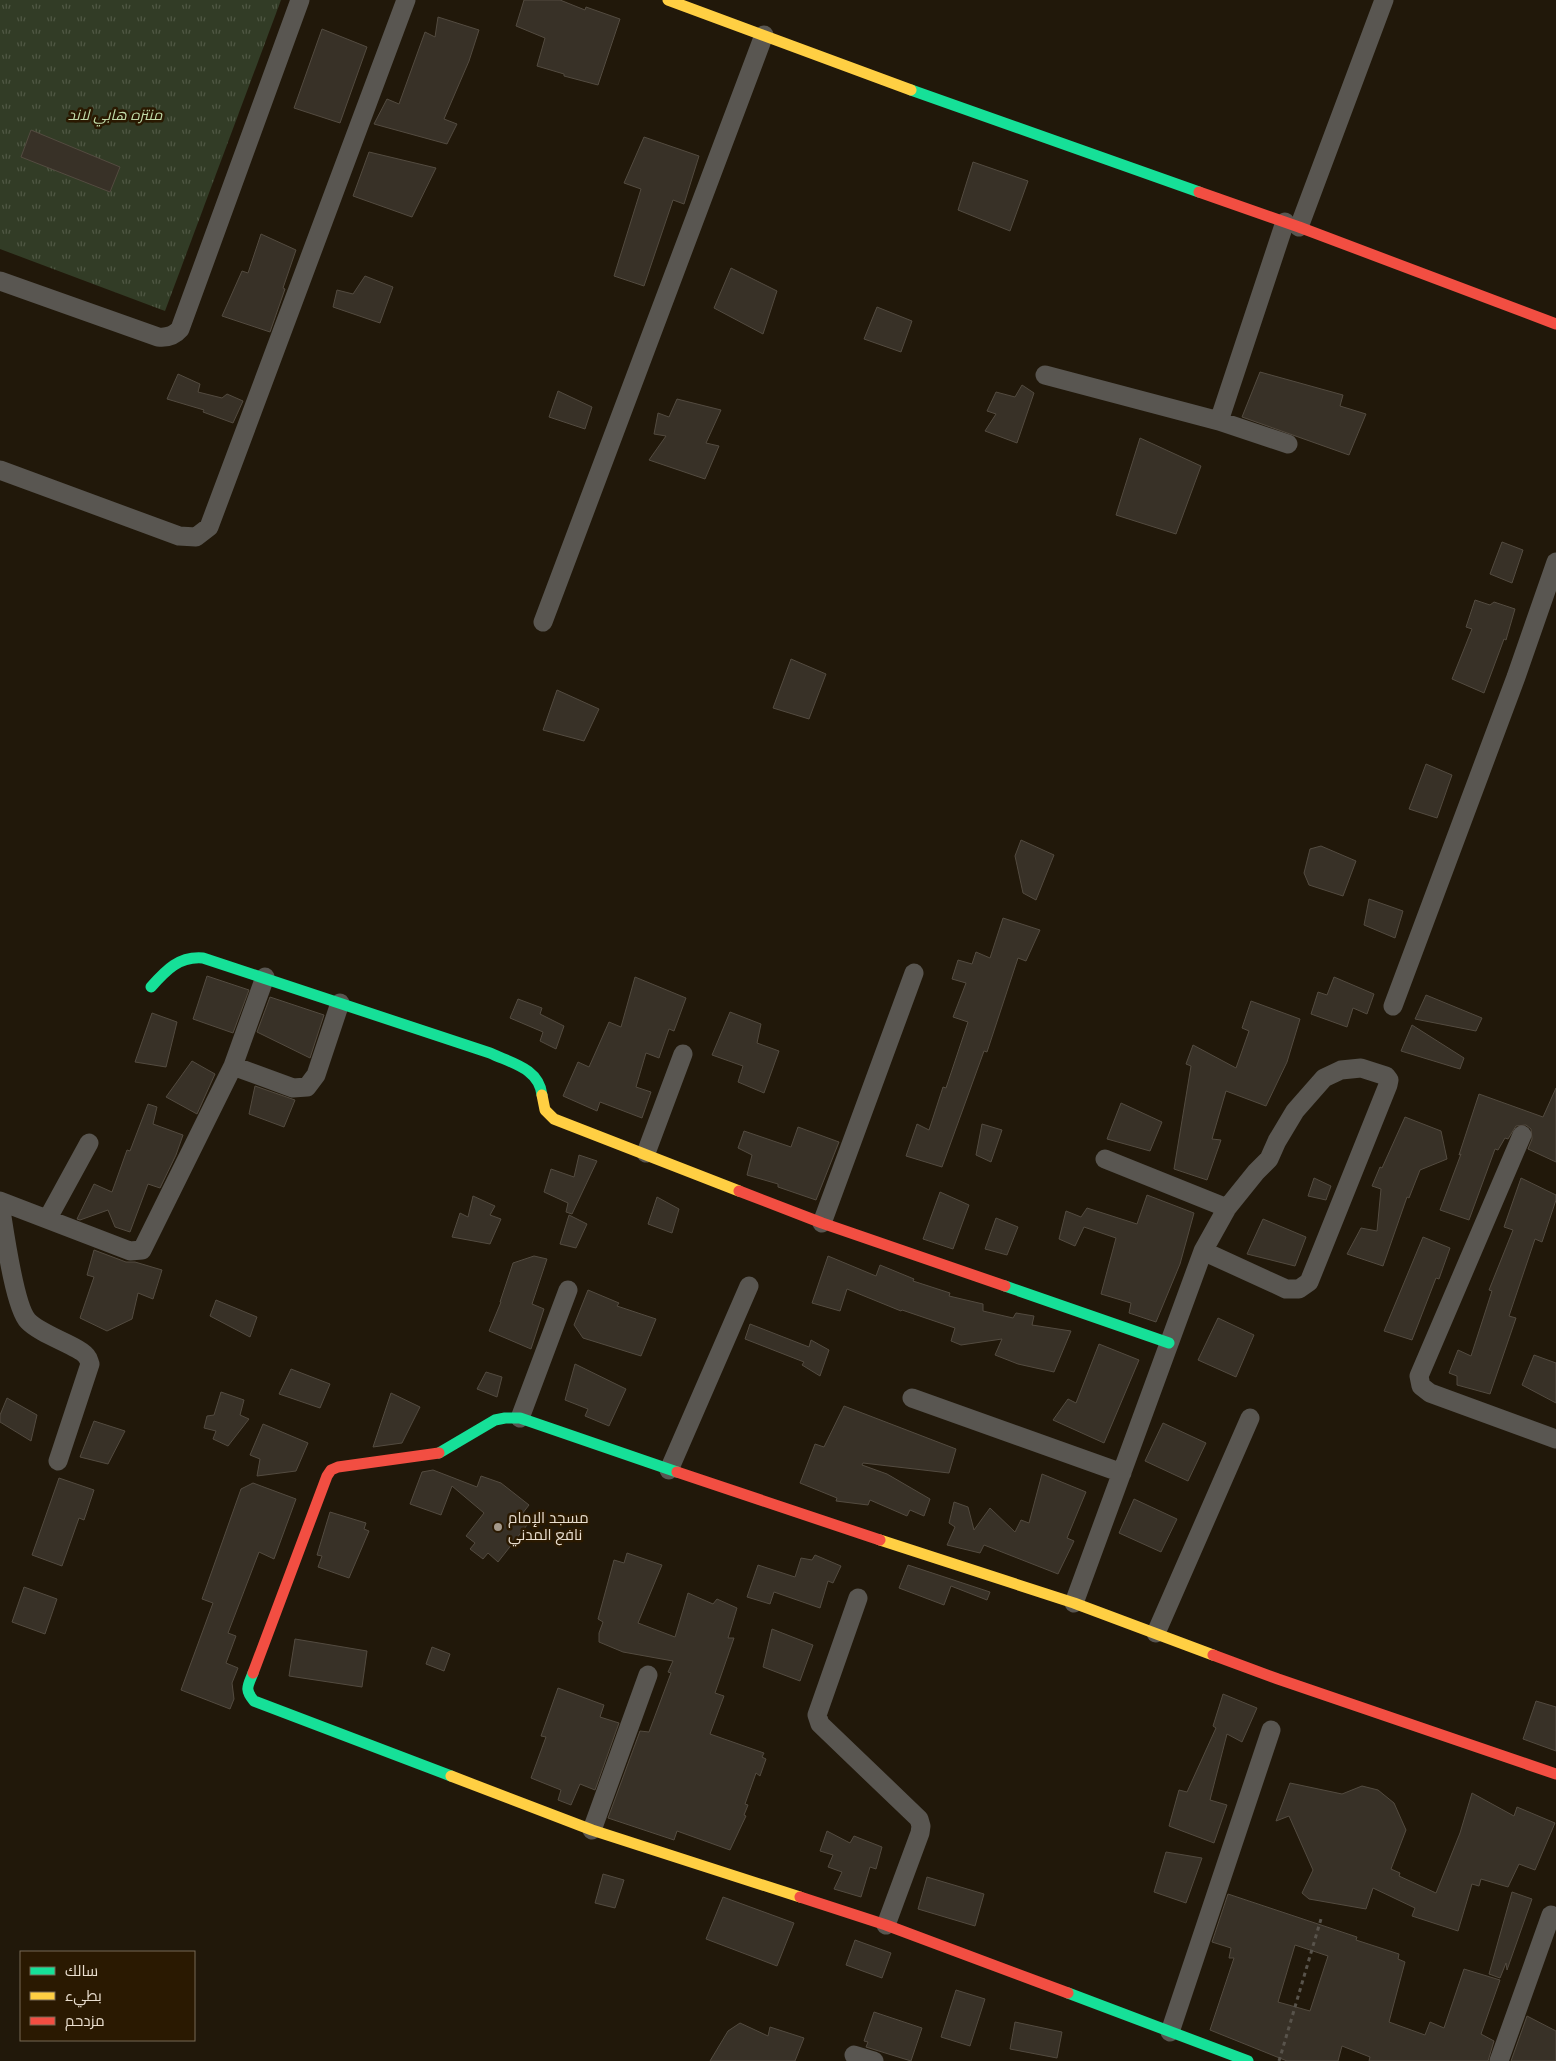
<svg xmlns="http://www.w3.org/2000/svg" width="1556" height="2061" font-family="'Roboto Serif',Cairo,serif">
  <style>
    .park { fill: url(#park-tufts) }
    .building { fill: #383127; stroke: #534b40; fill-rule: evenodd }
    .lines { fill: none; stroke-linecap: round; stroke-linejoin: round }
    .path { stroke: #58534b; stroke-width: 3; stroke-dasharray: 4 4; stroke-linecap: butt }
    .street { stroke: #595651; stroke-width: 19 }
    .fast { stroke: #16e098; stroke-width: 11 }
    .slow { stroke: #ffcf43; stroke-width: 11 }
    .jam { stroke: #f24e42; stroke-width: 11 }
    .poi-dot { fill: #a4998b; stroke: #2a1901; stroke-width: 2 }
    .labels { text-anchor: middle; dominant-baseline: central; stroke-width: 5; stroke-linejoin: round; paint-order: stroke }
    .park-label { font-size: 15px; font-style: italic; fill: #c1dcaa; stroke: #2a1901 }
    .poi-label { font-size: 15px; fill: #eadfd0; stroke: #2a1901; text-anchor: start }
  </style>
  <defs>
    <pattern id="park-tufts" width="24" height="20" patternUnits="userSpaceOnUse" patternTransform="scale(1.25)"><rect width="24" height="20" fill="#323c26"/><path d="M3 7l-1-3M5 7V3M7 7l1-3M15 17l-1-3M17 17v-4M19 17l1-3" fill="none" stroke="#505844"/></pattern>
  </defs>
  <rect width="100%" height="100%" fill="#21180a"/>
  <path class="park" d="M 0,0 L 281,0 L 165,311 L 0,249 Z"/>
  <path class="building" d="M 524,0 L 560,0 L 585,10 L 586,7 L 620,19 L 598,85 L 564,76 L 564,74 L 537,66 L 545,38 L 516,26 Z
    M 438,17 L 479,30 L 469,61 L 444,119 L 457,124 L 447,144 L 374,124 L 387,99 L 399,104 L 425,32 L 435,37 Z
    M 322,29 L 367,47 L 340,123 L 294,108 Z
    M 31,130 L 120,167 L 110,192 L 21,157 Z
    M 644,137 L 699,156 L 684,204 L 673,200 L 644,286 L 614,276 L 641,189 L 624,183 Z
    M 369,152 L 436,168 L 412,217 L 353,196 Z
    M 973,162 L 1028,181 L 1010,231 L 958,210 Z
    M 261,234 L 296,250 L 283,288 L 285,289 L 270,332 L 222,316 L 242,271 L 248,273 Z
    M 731,268 L 777,291 L 763,334 L 714,308 Z
    M 365,276 L 393,287 L 380,323 L 333,307 L 337,290 L 353,294 Z
    M 877,307 L 912,321 L 901,352 L 864,339 Z
    M 1260,372 L 1343,395 L 1340,406 L 1366,414 L 1349,455 L 1242,417 Z
    M 178,374 L 200,384 L 198,392 L 222,398 L 227,394 L 243,401 L 233,423 L 203,412 L 204,410 L 167,399 Z
    M 1022,385 L 1034,393 L 1017,443 L 985,431 L 996,414 L 987,411 L 996,392 L 1015,397 Z
    M 558,391 L 592,407 L 585,429 L 549,417 Z
    M 677,399 L 721,410 L 706,443 L 719,446 L 705,479 L 649,460 L 666,436 L 654,434 L 658,413 L 669,417 Z
    M 1140,438 L 1201,466 L 1176,534 L 1116,515 Z
    M 1502,542 L 1523,550 L 1512,583 L 1490,574 Z
    M 1475,600 L 1490,605 L 1494,602 L 1515,609 L 1506,640 L 1504,639 L 1484,693 L 1452,679 L 1472,629 L 1466,627 Z
    M 791,659 L 826,674 L 809,719 L 773,708 Z
    M 557,690 L 599,709 L 584,741 L 543,730 Z
    M 1426,764 L 1452,775 L 1437,818 L 1409,809 Z
    M 1021,840 L 1054,855 L 1036,900 L 1023,893 L 1015,856 Z
    M 1321,846 L 1356,861 L 1343,896 L 1309,885 L 1304,873 L 1310,849 Z
    M 1369,899 L 1403,911 L 1395,938 L 1364,925 Z
    M 1003,918 L 1040,930 L 1026,961 L 1018,958 L 987,1052 L 984,1051 L 942,1167 L 906,1156 L 917,1124 L 929,1130 L 943,1087 L 946,1088 L 968,1022 L 953,1017 L 966,983 L 952,979 L 958,960 L 972,964 L 976,952 L 990,958 Z
    M 207,976 L 249,990 L 233,1033 L 193,1019 Z
    M 635,977 L 686,998 L 674,1031 L 669,1029 L 659,1058 L 646,1053 L 636,1087 L 651,1092 L 642,1118 L 600,1102 L 597,1111 L 563,1096 L 578,1062 L 589,1067 L 609,1022 L 621,1027 Z
    M 1334,977 L 1374,994 L 1367,1014 L 1353,1008 L 1347,1027 L 1311,1014 L 1318,992 L 1327,995 Z
    M 1426,995 L 1482,1018 L 1476,1031 L 1415,1019 Z
    M 270,997 L 324,1015 L 310,1058 L 257,1032 Z
    M 518,999 L 542,1008 L 540,1014 L 564,1026 L 556,1049 L 540,1041 L 543,1032 L 510,1018 Z
    M 1251,1001 L 1300,1019 L 1287,1062 L 1266,1106 L 1226,1091 L 1212,1139 L 1221,1140 L 1207,1180 L 1174,1169 L 1191,1066 L 1186,1064 L 1193,1045 L 1236,1068 L 1249,1031 L 1242,1028 Z
    M 730,1012 L 761,1024 L 757,1043 L 779,1051 L 764,1093 L 738,1082 L 743,1066 L 712,1055 Z
    M 152,1013 L 177,1022 L 166,1067 L 135,1062 Z
    M 1412,1025 L 1464,1058 L 1460,1069 L 1401,1051 Z
    M 192,1061 L 215,1074 L 197,1114 L 166,1097 Z
    M 255,1086 L 295,1100 L 284,1127 L 249,1114 Z
    M 1556,1088 L 1556,1162 L 1528,1149 L 1532,1139 L 1531,1129 L 1526,1125 L 1516,1126 L 1508,1139 L 1505,1138 L 1498,1150 L 1495,1149 L 1469,1220 L 1440,1210 L 1461,1154 L 1459,1155 L 1479,1094 L 1543,1117 Z
    M 1121,1103 L 1162,1122 L 1150,1151 L 1107,1139 Z
    M 148,1104 L 157,1107 L 153,1124 L 183,1135 L 176,1155 L 160,1188 L 148,1184 L 130,1232 L 115,1227 L 108,1210 L 80,1220 L 77,1219 L 94,1184 L 112,1192 L 127,1150 L 130,1151 Z
    M 1405,1117 L 1441,1131 L 1447,1159 L 1420,1170 L 1409,1198 L 1407,1197 L 1383,1266 L 1347,1254 L 1361,1228 L 1377,1231 L 1381,1189 L 1372,1186 L 1380,1167 L 1382,1168 Z
    M 982,1124 L 1002,1130 L 991,1162 L 976,1155 Z
    M 798,1127 L 839,1142 L 816,1200 L 778,1187 L 778,1184 L 747,1175 L 752,1155 L 738,1148 L 744,1131 L 791,1147 Z
    M 579,1155 L 597,1161 L 572,1214 L 566,1212 L 568,1203 L 544,1192 L 551,1169 L 574,1177 Z
    M 1314,1178 L 1331,1186 L 1326,1200 L 1308,1196 Z
    M 1521,1178 L 1556,1195 L 1556,1200 L 1542,1242 L 1535,1239 L 1509,1316 L 1516,1318 L 1490,1394 L 1457,1385 L 1457,1376 L 1449,1373 L 1458,1350 L 1471,1356 L 1492,1291 L 1489,1290 L 1513,1230 L 1504,1227 Z
    M 940,1192 L 969,1205 L 953,1249 L 923,1239 Z
    M 1147,1195 L 1194,1213 L 1180,1264 L 1156,1322 L 1129,1313 L 1131,1303 L 1101,1294 L 1116,1238 L 1084,1227 L 1075,1246 L 1059,1239 L 1066,1211 L 1081,1217 L 1087,1208 L 1137,1224 Z
    M 473,1196 L 495,1206 L 490,1215 L 501,1219 L 490,1244 L 452,1237 L 460,1213 L 468,1217 Z
    M 657,1197 L 679,1209 L 672,1233 L 648,1224 Z
    M 569,1215 L 587,1224 L 576,1248 L 560,1244 Z
    M 996,1218 L 1018,1227 L 1007,1255 L 985,1249 Z
    M 1263,1219 L 1306,1237 L 1295,1266 L 1247,1254 Z
    M 1423,1237 L 1450,1248 L 1439,1279 L 1436,1278 L 1412,1340 L 1384,1331 Z
    M 94,1250 L 126,1262 L 135,1262 L 162,1270 L 153,1299 L 138,1293 L 132,1319 L 107,1331 L 80,1318 L 94,1277 L 87,1275 Z
    M 534,1256 L 547,1259 L 532,1304 L 544,1309 L 531,1349 L 489,1331 L 501,1302 L 500,1302 L 513,1263 Z
    M 828,1256 L 876,1276 L 880,1265 L 914,1279 L 913,1281 L 950,1293 L 949,1296 L 983,1304 L 983,1311 L 1013,1318 L 1016,1313 L 1034,1316 L 1032,1325 L 1071,1331 L 1054,1372 L 1018,1364 L 995,1355 L 1002,1339 L 961,1345 L 951,1341 L 955,1328 L 902,1310 L 901,1311 L 847,1289 L 840,1311 L 812,1303 Z
    M 588,1290 L 619,1303 L 617,1306 L 656,1319 L 641,1356 L 583,1338 L 574,1325 Z
    M 216,1300 L 257,1317 L 250,1337 L 210,1316 Z
    M 1218,1318 L 1254,1335 L 1236,1377 L 1198,1360 Z
    M 750,1324 L 809,1347 L 811,1340 L 829,1350 L 820,1376 L 802,1365 L 804,1362 L 745,1339 Z
    M 1099,1344 L 1139,1360 L 1104,1443 L 1053,1420 L 1068,1399 L 1076,1403 Z
    M 1534,1355 L 1556,1363 L 1556,1403 L 1522,1385 Z
    M 575,1364 L 626,1389 L 609,1426 L 585,1416 L 588,1409 L 565,1400 Z
    M 291,1369 L 330,1384 L 320,1408 L 279,1394 Z
    M 486,1372 L 502,1377 L 497,1397 L 477,1389 Z
    M 221,1392 L 244,1400 L 240,1415 L 249,1419 L 228,1446 L 213,1439 L 216,1431 L 204,1428 L 207,1416 L 214,1415 Z
    M 391,1393 L 420,1407 L 402,1443 L 373,1447 Z
    M 7,1398 L 37,1415 L 31,1441 L 0,1422 L 0,1415 Z
    M 844,1406 L 956,1449 L 949,1473 L 863,1463 L 862,1465 L 887,1474 L 930,1499 L 924,1516 L 910,1510 L 907,1516 L 870,1500 L 868,1505 L 836,1501 L 837,1498 L 800,1483 L 815,1444 L 824,1447 Z
    M 94,1421 L 125,1431 L 108,1464 L 80,1457 Z
    M 1163,1423 L 1206,1443 L 1188,1481 L 1145,1461 Z
    M 263,1424 L 308,1443 L 296,1471 L 257,1476 L 260,1459 L 250,1455 Z
    M 433,1470 L 477,1487 L 481,1476 L 501,1483 L 529,1505 L 522,1514 L 531,1520 L 498,1562 L 488,1553 L 483,1559 L 470,1549 L 475,1543 L 466,1536 L 484,1513 L 452,1486 L 441,1515 L 410,1504 L 422,1472 Z
    M 1042,1474 L 1086,1492 L 1067,1538 L 1074,1541 L 1058,1574 L 984,1545 L 980,1553 L 947,1545 L 955,1527 L 949,1523 L 954,1502 L 968,1507 L 974,1530 L 990,1508 L 1015,1532 L 1021,1520 L 1029,1523 Z
    M 59,1478 L 94,1490 L 84,1520 L 79,1518 L 62,1566 L 32,1555 Z
    M 253,1483 L 296,1499 L 274,1559 L 259,1552 L 228,1633 L 236,1636 L 226,1663 L 238,1668 L 232,1683 L 234,1699 L 230,1709 L 181,1690 L 213,1603 L 202,1599 L 224,1537 L 241,1489 Z
    M 1134,1499 L 1177,1519 L 1161,1552 L 1119,1533 Z
    M 330,1512 L 366,1523 L 364,1529 L 369,1531 L 349,1578 L 318,1567 L 322,1556 L 317,1555 Z
    M 627,1553 L 662,1565 L 638,1623 L 675,1637 L 688,1593 L 713,1604 L 717,1599 L 737,1608 L 728,1638 L 734,1638 L 715,1693 L 724,1696 L 710,1734 L 764,1753 L 762,1757 L 766,1759 L 760,1776 L 756,1773 L 745,1804 L 748,1805 L 744,1815 L 746,1816 L 730,1850 L 677,1831 L 674,1840 L 608,1818 L 640,1731 L 649,1732 L 671,1673 L 668,1672 L 673,1661 L 623,1652 L 599,1642 L 599,1633 L 603,1622 L 598,1619 L 614,1560 L 624,1563 Z
    M 815,1555 L 841,1566 L 833,1583 L 828,1581 L 820,1608 L 774,1592 L 770,1604 L 747,1597 L 758,1565 L 795,1577 L 801,1558 L 812,1560 Z
    M 908,1565 L 990,1592 L 987,1600 L 951,1586 L 944,1605 L 899,1588 Z
    M 24,1587 L 57,1599 L 45,1634 L 12,1622 Z
    M 772,1629 L 813,1645 L 800,1681 L 763,1667 Z
    M 295,1639 L 367,1651 L 362,1687 L 289,1676 Z
    M 432,1647 L 450,1654 L 444,1671 L 426,1664 Z
    M 558,1688 L 604,1705 L 600,1717 L 619,1723 L 595,1790 L 580,1784 L 571,1805 L 558,1800 L 561,1790 L 531,1778 L 546,1737 L 541,1736 Z
    M 1223,1694 L 1257,1708 L 1242,1742 L 1227,1734 L 1210,1800 L 1227,1805 L 1214,1843 L 1169,1826 L 1179,1790 L 1187,1792 L 1216,1728 L 1213,1726 Z
    M 1536,1701 L 1556,1707 L 1556,1751 L 1523,1739 Z
    M 1290,1783 L 1342,1794 L 1362,1786 L 1378,1790 L 1394,1803 L 1406,1830 L 1391,1869 L 1400,1873 L 1399,1876 L 1436,1893 L 1460,1833 L 1472,1793 L 1514,1816 L 1517,1807 L 1555,1823 L 1535,1870 L 1519,1864 L 1508,1887 L 1481,1879 L 1479,1886 L 1472,1884 L 1458,1931 L 1412,1916 L 1415,1908 L 1373,1888 L 1366,1909 L 1309,1899 L 1302,1893 L 1313,1870 L 1289,1816 L 1276,1821 Z
    M 827,1831 L 850,1843 L 854,1836 L 882,1847 L 876,1869 L 870,1867 L 861,1897 L 834,1889 L 842,1872 L 828,1867 L 833,1855 L 820,1851 Z
    M 1166,1852 L 1202,1858 L 1186,1903 L 1154,1892 Z
    M 603,1874 L 624,1880 L 615,1908 L 595,1903 Z
    M 927,1877 L 984,1894 L 975,1926 L 918,1909 Z
    M 1512,1892 L 1532,1899 L 1507,1970 L 1506,1963 L 1500,1978 L 1489,1974 Z
    M 1228,1894 L 1357,1937 L 1356,1940 L 1399,1954 L 1398,1959 L 1405,1962 L 1389,2022 L 1425,2035 L 1430,2022 L 1444,2028 L 1464,1969 L 1500,1980 L 1481,2034 L 1494,2041 L 1488,2061 L 1369,2061 L 1370,2057 L 1342,2046 L 1338,2061 L 1287,2061 L 1210,2030 L 1234,1958 L 1229,1958 L 1231,1948 L 1212,1942 ZM 1295,1945 L 1328,1956 L 1310,2011 L 1278,2002 Z
    M 723,1897 L 794,1923 L 777,1966 L 706,1939 Z
    M 855,1940 L 891,1953 L 882,1978 L 846,1965 Z
    M 956,1990 L 985,1999 L 970,2046 L 941,2037 Z
    M 874,2012 L 922,2028 L 911,2061 L 866,2047 L 868,2042 L 864,2041 Z
    M 1527,2016 L 1556,2031 L 1556,2061 L 1511,2061 Z
    M 1015,2022 L 1062,2032 L 1057,2058 L 1010,2049 Z
    M 740,2023 L 768,2036 L 770,2027 L 804,2038 L 795,2061 L 710,2061 L 728,2031 Z"/>
  <g class="lines">
    <path class="path" d="M 1279,2061 L 1321,1919"/>
    <path class="street" d="M 1299,227 L 1384,0
      M 0,281 L 158,337 C 167,338 174,336 180,329 L 300,0
      M 1045,375 L 1219,421 L 1288,444
      M 1219,421 L 1285,222
      M 0,470 L 179,536 L 196,537 L 209,527 L 406,0
      M 543,622 L 764,35
      M 1393,1006 L 1516,677 L 1556,562
      M 233,1066 L 265,977
      M 1522,1135 L 1419,1376 L 1421,1386 L 1430,1393 L 1556,1439
      M 646,1153 L 683,1054
      M 1105,1159 L 1227,1208
      M 0,1201 L 130,1251 L 142,1250 L 233,1066 L 293,1088 L 307,1087 L 316,1075 L 340,1003
      M 0,1204 C 4,1228 14,1306 28,1321 C 41,1335 82,1347 87,1357 C 89,1359 89,1362 90,1364 L 58,1461
      M 48,1218 L 89,1143
      M 822,1223 L 914,973
      M 912,1398 L 1122,1473
      M 520,1418 L 568,1290
      M 669,1470 L 749,1286
      M 858,1598 L 817,1715 L 820,1724 L 919,1819 L 921,1826 L 920,1833 L 886,1925
      M 1074,1603 L 1203,1251 L 1227,1208 L 1256,1172 L 1269,1159 L 1277,1141 L 1295,1111 L 1324,1078 L 1341,1070 L 1361,1068 L 1386,1076 L 1389,1080 L 1388,1085 L 1309,1282 L 1299,1289 L 1286,1289 L 1203,1251
      M 1156,1633 L 1250,1418
      M 592,1830 L 648,1675
      M 1170,2032 L 1271,1730
      M 854,2055 L 874,2061
      M 1499,2061 L 1551,1915"/>
    <path class="fast" d="M 911,90 L 1199,192
      M 151,987 C 166,970 179,956 203,958 L 490,1053 C 511,1063 539,1068 542,1095
      M 1005,1286 L 1169,1343
      M 439,1453 L 495,1420 L 505,1418 L 520,1418 L 677,1472
      M 253,1673 C 248,1686 244,1689 254,1701 L 451,1776
      M 1068,1993 L 1248,2061"/>
    <path class="slow" d="M 668,0 L 911,90
      M 542,1095 L 545,1110 L 554,1119 L 739,1191
      M 880,1540 L 1074,1603 L 1213,1655
      M 451,1776 L 592,1830 L 800,1897"/>
    <path class="jam" d="M 1199,192 L 1299,227 L 1556,324
      M 739,1191 L 822,1223 L 1005,1286
      M 677,1472 L 880,1540
      M 1213,1655 L 1278,1679 L 1556,1774
      M 253,1673 L 327,1476 L 331,1470 L 338,1467 L 439,1453
      M 800,1897 L 886,1925 L 1068,1993"/>
  </g>
  <circle class="poi-dot" cx="498" cy="1527" r="5"/>
  <g class="labels">
    <g class="park-label">
      <text x="115" y="115">منتزه هابي لاند</text>
    </g>
    <g class="poi-label">
      <text x="508" y="1518">مسجد الإمام<tspan x="508" dy="17">نافع المدني</tspan></text>
    </g>
  </g>
  <rect x="20" y="1951" width="175" height="90" fill="#2a1901" stroke="#776854"/>
  <rect x="30" y="1967" width="25" height="8" fill="#16e098" stroke="#776854"/>
  <text x="65" y="1976" font-size="15" fill="#eadfd0">سالك</text>
  <rect x="30" y="1992" width="25" height="8" fill="#ffcf43" stroke="#776854"/>
  <text x="65" y="2001" font-size="15" fill="#eadfd0">بطيء</text>
  <rect x="30" y="2017" width="25" height="8" fill="#f24e42" stroke="#776854"/>
  <text x="65" y="2026" font-size="15" fill="#eadfd0">مزدحم</text>
</svg>
